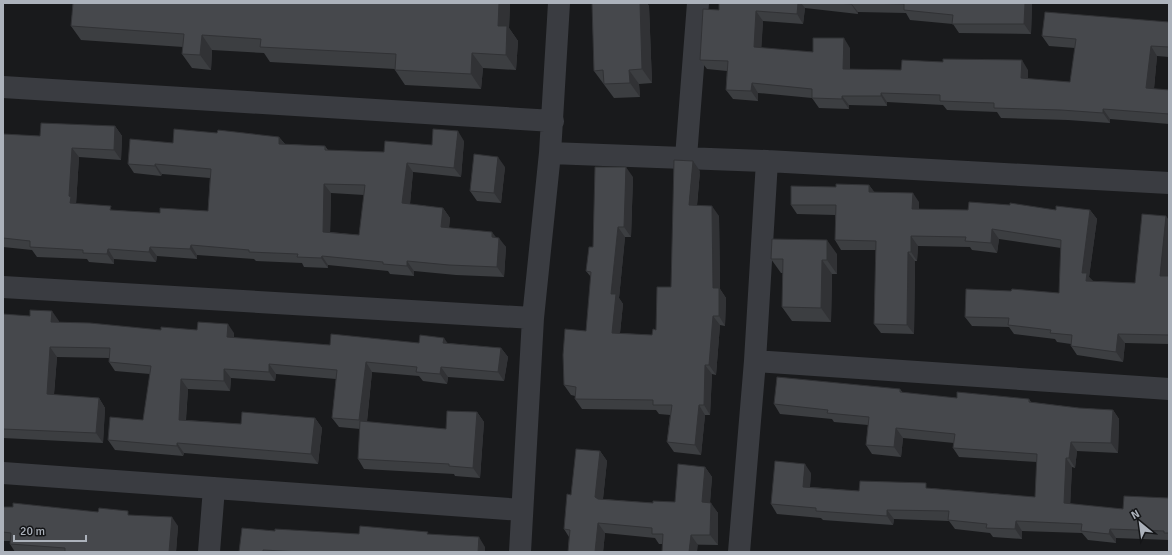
<svg xmlns="http://www.w3.org/2000/svg" width="1172" height="555" font-family="Signika,sans-serif">
  <style>
    .lines { fill: none; stroke-linecap: round; stroke-linejoin: round }
    .minor { stroke: #3a3c41; stroke-width: 22 }
    .wall { fill: #3c3e41; fill-rule: evenodd }
    .shaded-wall { fill: #313235 }
    .building { fill: #46484c; stroke: #313235; fill-rule: evenodd }
  </style>
  <rect width="100%" height="100%" fill="#191a1c"/>
  <g class="lines">
    <path class="minor" d="M 3,87 L 553,121
      M 550,153 L 767,161 L 1169,183
      M 686,157 L 698,3
      M 3,287 L 533,318
      M 755,361 L 1169,389
      M 3,473 L 522,510
      M 209,552 L 214,488
      M 520,552 L 533,318 L 550,153 L 559,3
      M 739,552 L 755,361 L 767,161"/>
  </g>
  <path class="wall" d="M 73,3 L 510,3 L 509,28 L 518,41 L 516,70 L 483,68 L 481,89 L 405,85 L 395,70 L 395,69 L 270,62 L 264,53 L 212,50 L 211,70 L 192,68 L 182,54 L 183,47 L 81,40 L 71,26 Z
    M 592,3 L 647,3 L 649,6 L 652,83 L 639,84 L 640,97 L 614,98 L 594,71 Z
    M 719,3 L 1032,3 L 1031,34 L 959,33 L 953,24 L 910,20 L 906,13 L 858,12 L 858,14 L 805,8 L 803,24 L 763,21 L 761,48 L 813,52 L 850,48 L 850,69 L 901,70 L 1028,70 L 1028,79 L 1070,82 L 1075,48 L 1049,46 L 1042,36 L 1169,22 L 1169,57 L 1157,56 L 1154,89 L 1169,90 L 1169,124 L 1110,119 L 1110,123 L 1068,120 L 1001,118 L 997,112 L 947,110 L 943,105 L 887,102 L 887,106 L 849,105 L 849,109 L 819,108 L 812,98 L 758,93 L 758,101 L 733,99 L 726,90 L 727,71 L 707,69 L 700,60 L 719,10 Z
    M 115,126 L 122,136 L 121,160 L 79,157 L 76,204 L 113,210 L 160,213 L 208,211 L 210,178 L 162,174 L 161,176 L 134,173 L 128,164 L 173,143 L 217,133 L 279,137 L 285,144 L 325,146 L 328,150 L 384,152 L 464,141 L 461,177 L 413,172 L 410,204 L 443,208 L 450,218 L 449,228 L 496,238 L 506,247 L 504,277 L 456,275 L 414,271 L 414,276 L 390,274 L 388,271 L 328,265 L 328,268 L 304,267 L 302,263 L 256,261 L 254,259 L 197,255 L 197,259 L 157,256 L 156,262 L 114,259 L 114,264 L 89,262 L 87,259 L 37,257 L 32,250 L 3,247 L 3,134 L 40,136 ZM 331,193 L 364,195 L 359,235 L 330,232 Z
    M 505,167 L 501,203 L 477,201 L 470,191 Z
    M 700,171 L 697,206 L 719,216 L 720,289 L 726,298 L 725,326 L 720,325 L 716,375 L 712,374 L 710,415 L 705,415 L 701,455 L 674,452 L 667,442 L 670,415 L 659,414 L 656,410 L 582,409 L 575,399 L 575,396 L 571,395 L 564,385 L 586,331 L 591,277 L 586,271 L 633,177 L 631,237 L 625,237 L 619,298 L 623,304 L 620,333 L 652,335 L 656,330 L 671,287 Z
    M 869,185 L 874,192 L 919,202 L 919,209 L 968,210 L 1090,210 L 1097,219 L 1089,277 L 1093,281 L 1135,283 L 1169,276 L 1169,344 L 1125,343 L 1123,362 L 1077,355 L 1071,346 L 1071,344 L 1057,342 L 1055,339 L 1014,334 L 1009,327 L 972,326 L 965,317 L 1059,293 L 1061,248 L 999,239 L 997,253 L 972,250 L 970,247 L 918,246 L 917,261 L 915,261 L 914,334 L 881,333 L 874,324 L 876,250 L 841,250 L 835,240 L 835,215 L 797,214 L 791,205 L 836,187 Z
    M 837,254 L 837,274 L 832,274 L 831,322 L 792,321 L 782,307 L 783,273 L 781,273 L 771,259 Z
    M 3,314 L 59,321 L 59,322 L 161,330 L 234,333 L 234,338 L 330,345 L 419,343 L 447,343 L 501,348 L 508,357 L 504,381 L 448,377 L 447,384 L 423,381 L 419,376 L 372,372 L 367,422 L 446,429 L 477,412 L 484,422 L 480,478 L 455,476 L 454,474 L 364,469 L 358,459 L 360,429 L 339,427 L 332,418 L 336,379 L 276,374 L 275,381 L 231,378 L 230,391 L 188,389 L 186,420 L 241,424 L 315,418 L 322,428 L 318,464 L 184,453 L 183,456 L 115,450 L 108,440 L 143,420 L 150,374 L 115,371 L 109,362 L 109,358 L 57,357 L 54,395 L 99,398 L 105,408 L 103,443 L 3,438 Z
    M 900,389 L 903,393 L 957,398 L 1029,399 L 1031,402 L 1079,408 L 1113,410 L 1119,419 L 1118,453 L 1077,451 L 1075,468 L 1072,467 L 1070,504 L 1123,509 L 1168,498 L 1169,491 L 1169,540 L 1116,538 L 1116,543 L 1088,540 L 1082,533 L 1022,531 L 1022,539 L 993,537 L 990,533 L 955,529 L 949,521 L 894,519 L 893,525 L 823,520 L 821,518 L 777,514 L 771,504 L 811,473 L 810,487 L 859,491 L 929,488 L 1035,497 L 1037,462 L 959,457 L 953,448 L 954,443 L 903,438 L 901,457 L 872,454 L 866,445 L 868,425 L 834,422 L 832,419 L 780,414 L 774,404 Z
    M 600,451 L 607,461 L 603,499 L 653,503 L 675,502 L 705,467 L 712,477 L 710,503 L 718,513 L 718,545 L 659,544 L 655,538 L 605,533 L 603,552 L 568,552 L 569,537 L 564,529 L 571,495 Z
    M 3,507 L 131,515 L 178,526 L 176,552 L 15,552 L 10,544 L 10,541 L 3,541 Z
    M 275,531 L 359,534 L 429,534 L 485,547 L 485,552 L 239,552 Z"/>
  <path class="shaded-wall" d="M 499,3 L 510,3 L 509,28 L 518,41 L 516,70 L 506,55 L 498,26 Z
    M 640,3 L 647,3 L 649,6 L 652,83 L 642,69 Z
    M 798,3 L 801,3 L 805,8 L 803,24 L 797,14 Z
    M 851,3 L 858,12 L 858,14 L 851,4 Z
    M 1025,3 L 1032,3 L 1031,34 L 1024,24 Z
    M 756,11 L 763,21 L 761,56 L 754,47 Z
    M 202,35 L 212,50 L 211,70 L 200,55 Z
    M 844,38 L 850,48 L 850,78 L 843,69 Z
    M 1151,46 L 1157,56 L 1153,98 L 1146,88 Z
    M 472,53 L 483,68 L 481,89 L 471,74 Z
    M 1022,60 L 1028,70 L 1028,88 L 1021,78 Z
    M 629,70 L 639,84 L 640,97 L 630,83 Z
    M 752,83 L 758,93 L 758,101 L 751,91 Z
    M 881,93 L 887,102 L 887,106 L 881,96 Z
    M 842,96 L 849,105 L 849,109 L 842,99 Z
    M 1103,109 L 1110,119 L 1110,123 L 1103,113 Z
    M 115,126 L 122,136 L 121,160 L 114,150 Z
    M 458,131 L 464,141 L 461,177 L 454,168 Z
    M 279,137 L 286,146 L 279,144 Z
    M 72,148 L 79,157 L 76,204 L 70,203 L 69,196 Z
    M 498,157 L 505,167 L 501,203 L 494,193 Z
    M 693,161 L 700,171 L 696,215 L 689,205 Z
    M 407,163 L 413,172 L 409,213 L 402,203 Z
    M 155,164 L 162,174 L 161,176 L 155,166 Z
    M 626,167 L 633,177 L 631,237 L 624,227 Z
    M 324,184 L 331,193 L 330,241 L 323,232 Z
    M 869,185 L 876,194 L 869,192 Z
    M 913,193 L 919,202 L 919,219 L 912,209 Z
    M 712,206 L 719,216 L 720,289 L 726,298 L 725,326 L 719,316 L 713,288 Z
    M 443,208 L 450,218 L 448,236 L 441,227 Z
    M 1090,210 L 1097,219 L 1089,277 L 1093,282 L 1086,281 L 1082,273 Z
    M 1166,216 L 1169,220 L 1169,265 L 1167,286 L 1160,276 Z
    M 618,227 L 625,237 L 619,298 L 623,304 L 619,342 L 612,333 L 611,294 Z
    M 992,229 L 999,239 L 997,253 L 991,243 Z
    M 492,232 L 499,241 L 499,238 L 506,247 L 504,277 L 497,267 L 492,237 Z
    M 911,236 L 918,246 L 917,261 L 911,252 Z
    M 827,240 L 837,254 L 837,274 L 827,260 Z
    M 191,245 L 197,255 L 197,259 L 190,249 Z
    M 150,247 L 157,256 L 156,262 L 149,252 Z
    M 108,249 L 114,259 L 114,264 L 107,254 Z
    M 908,252 L 915,261 L 914,334 L 907,325 Z
    M 322,256 L 328,265 L 328,268 L 321,258 Z
    M 822,260 L 832,274 L 831,322 L 821,308 Z
    M 407,261 L 414,271 L 414,276 L 407,266 Z
    M 52,311 L 59,321 L 58,332 L 51,322 Z
    M 713,316 L 720,325 L 716,375 L 709,365 Z
    M 228,324 L 234,333 L 233,347 L 227,337 Z
    M 1118,334 L 1125,343 L 1123,362 L 1116,352 Z
    M 444,338 L 451,348 L 443,343 Z
    M 50,347 L 57,357 L 53,404 L 47,394 Z
    M 501,348 L 508,357 L 504,381 L 498,372 Z
    M 366,362 L 372,372 L 366,429 L 359,420 Z
    M 269,364 L 276,374 L 275,381 L 269,372 Z
    M 705,365 L 712,374 L 710,415 L 704,405 Z
    M 441,367 L 448,377 L 447,384 L 440,374 Z
    M 224,369 L 231,378 L 230,391 L 224,381 Z
    M 181,379 L 188,389 L 185,429 L 179,420 Z
    M 99,398 L 105,408 L 103,443 L 96,433 Z
    M 699,405 L 705,415 L 701,455 L 695,445 Z
    M 1113,410 L 1119,419 L 1118,453 L 1111,443 Z
    M 477,412 L 484,422 L 480,478 L 473,468 Z
    M 315,418 L 322,428 L 318,464 L 311,454 Z
    M 896,428 L 903,438 L 901,457 L 894,447 Z
    M 1071,442 L 1077,451 L 1075,468 L 1069,458 Z
    M 177,443 L 184,453 L 183,456 L 177,446 Z
    M 600,451 L 607,461 L 602,507 L 595,497 Z
    M 1066,458 L 1072,467 L 1070,512 L 1064,503 Z
    M 805,464 L 811,473 L 809,496 L 803,487 Z
    M 705,467 L 712,477 L 709,513 L 702,502 Z
    M 711,503 L 718,513 L 718,545 L 710,535 Z
    M 887,510 L 894,519 L 893,525 L 887,516 Z
    M 172,517 L 178,526 L 176,552 L 169,552 Z
    M 1016,521 L 1022,531 L 1022,539 L 1015,529 Z
    M 598,523 L 605,533 L 603,552 L 595,552 Z
    M 1110,529 L 1116,538 L 1116,543 L 1109,534 Z
    M 691,535 L 698,545 L 697,552 L 689,552 Z
    M 479,537 L 485,547 L 485,552 L 478,552 Z"/>
  <path class="building" d="M 73,3 L 499,3 L 498,26 L 507,26 L 506,55 L 472,53 L 471,74 L 395,70 L 396,54 L 260,47 L 261,39 L 202,35 L 200,55 L 182,54 L 184,34 L 71,26 Z
    M 592,3 L 640,3 L 642,69 L 629,70 L 630,83 L 604,84 L 603,70 L 594,71 Z
    M 719,3 L 798,3 L 797,14 L 756,11 L 754,47 L 813,52 L 813,38 L 844,38 L 843,69 L 901,70 L 902,60 L 943,62 L 943,59 L 1022,60 L 1021,78 L 1070,82 L 1076,39 L 1042,36 L 1045,12 L 1169,22 L 1169,47 L 1151,46 L 1146,88 L 1169,90 L 1169,114 L 1103,109 L 1103,113 L 1061,110 L 994,108 L 994,103 L 940,101 L 940,95 L 881,93 L 881,96 L 842,96 L 842,99 L 812,98 L 812,89 L 752,83 L 751,91 L 726,90 L 728,61 L 700,60 L 703,9 L 719,10 Z
    M 837,3 L 851,3 L 851,4 Z
    M 866,3 L 1025,3 L 1024,24 L 952,24 L 953,15 L 904,10 L 904,4 Z
    M 41,123 L 115,126 L 114,150 L 72,148 L 69,196 L 71,197 L 70,203 L 111,206 L 110,210 L 160,213 L 160,208 L 208,211 L 211,169 L 155,164 L 155,166 L 128,164 L 130,139 L 173,143 L 174,129 L 217,133 L 218,130 L 279,137 L 279,144 L 325,146 L 325,150 L 384,152 L 385,141 L 432,145 L 433,129 L 458,131 L 454,168 L 407,163 L 402,203 L 443,208 L 441,227 L 492,232 L 492,237 L 499,238 L 497,267 L 449,265 L 407,261 L 407,266 L 383,264 L 383,262 L 322,256 L 321,258 L 297,257 L 298,254 L 249,252 L 249,250 L 191,245 L 190,249 L 150,247 L 149,252 L 108,249 L 107,254 L 83,253 L 83,250 L 30,247 L 30,241 L 3,238 L 3,134 L 40,136 ZM 324,184 L 365,185 L 359,235 L 323,232 Z
    M 474,154 L 498,157 L 494,193 L 470,191 Z
    M 674,160 L 693,161 L 689,205 L 712,206 L 713,288 L 719,288 L 719,316 L 713,316 L 709,365 L 705,365 L 704,405 L 699,405 L 695,445 L 667,442 L 672,405 L 653,405 L 653,400 L 575,399 L 576,387 L 564,385 L 563,355 L 565,329 L 586,331 L 591,272 L 586,271 L 589,247 L 593,247 L 595,167 L 626,167 L 624,227 L 618,227 L 611,294 L 616,294 L 612,333 L 652,335 L 653,329 L 656,330 L 657,287 L 671,287 Z
    M 836,184 L 869,185 L 869,192 L 913,193 L 912,209 L 968,210 L 969,202 L 1010,205 L 1010,203 L 1056,210 L 1056,206 L 1090,210 L 1082,273 L 1087,273 L 1086,281 L 1135,283 L 1142,214 L 1166,216 L 1160,276 L 1169,276 L 1169,335 L 1118,334 L 1116,352 L 1071,346 L 1072,335 L 1050,333 L 1051,330 L 1008,325 L 1009,318 L 965,317 L 966,289 L 1011,291 L 1012,289 L 1059,293 L 1061,240 L 992,229 L 991,243 L 965,241 L 966,237 L 911,236 L 911,252 L 908,252 L 907,325 L 874,324 L 876,241 L 835,240 L 836,205 L 791,205 L 791,186 L 836,187 Z
    M 772,239 L 827,240 L 827,260 L 822,260 L 821,308 L 782,307 L 783,259 L 771,259 Z
    M 30,310 L 52,311 L 51,322 L 90,323 L 161,330 L 161,327 L 197,330 L 198,322 L 228,324 L 227,337 L 330,345 L 331,334 L 419,343 L 420,335 L 444,338 L 443,343 L 501,348 L 498,372 L 441,367 L 440,374 L 416,372 L 417,367 L 366,362 L 359,420 L 332,418 L 337,370 L 269,364 L 269,372 L 224,369 L 224,381 L 181,379 L 179,420 L 241,424 L 242,412 L 315,418 L 311,454 L 177,443 L 177,446 L 108,440 L 110,417 L 143,420 L 151,366 L 109,362 L 110,348 L 50,347 L 47,394 L 99,398 L 96,433 L 3,429 L 3,314 L 30,316 Z
    M 777,377 L 900,389 L 900,392 L 957,398 L 957,392 L 1029,399 L 1029,402 L 1079,408 L 1113,410 L 1111,443 L 1071,442 L 1069,458 L 1066,458 L 1064,503 L 1123,509 L 1124,496 L 1168,498 L 1169,491 L 1169,533 L 1164,533 L 1164,531 L 1110,529 L 1109,534 L 1081,531 L 1082,524 L 1016,521 L 1015,529 L 986,528 L 987,524 L 948,520 L 949,511 L 887,510 L 887,516 L 816,511 L 816,508 L 771,504 L 775,461 L 805,464 L 803,487 L 859,491 L 860,481 L 926,483 L 926,488 L 1035,497 L 1037,454 L 953,448 L 955,434 L 896,428 L 894,447 L 866,445 L 869,417 L 827,413 L 828,410 L 774,404 Z
    M 447,411 L 477,412 L 473,468 L 449,466 L 449,464 L 358,459 L 360,421 L 446,429 Z
    M 576,449 L 600,451 L 595,497 L 598,499 L 653,503 L 653,501 L 675,502 L 678,464 L 705,467 L 702,502 L 711,503 L 710,535 L 691,535 L 689,552 L 662,552 L 663,534 L 652,534 L 652,528 L 598,523 L 595,552 L 568,552 L 570,530 L 564,529 L 567,494 L 571,495 Z
    M 13,503 L 98,512 L 99,508 L 128,511 L 128,515 L 172,517 L 169,552 L 65,552 L 65,548 L 10,544 L 11,533 L 3,532 L 3,507 L 13,507 Z
    M 360,526 L 428,532 L 427,534 L 479,537 L 478,552 L 301,552 L 263,550 L 263,552 L 239,552 L 242,528 L 275,531 L 275,529 L 359,534 Z"/>
  <rect width="1172" height="555" fill="none" stroke="#acb2bb" stroke-width="8"/>
  <g transform="translate(1140 523) rotate(331)" stroke="#141517" stroke-width="3" paint-order="stroke">
  <path d="M0-3L7 15L0 10L-7 15Z" fill="#acb2bb"/>
  <text y="-6" font-size="11" font-weight="bold" text-anchor="middle" fill="#acb2bb">N</text>
  </g>
  <path d="M14 535v6h72v-6" fill="none" stroke="#acb2bb" stroke-width="2"/>
  <text x="20" y="535" font-size="12" fill="#acb2bb" stroke="#141517" stroke-width="3" paint-order="stroke">20 m</text>
</svg>
